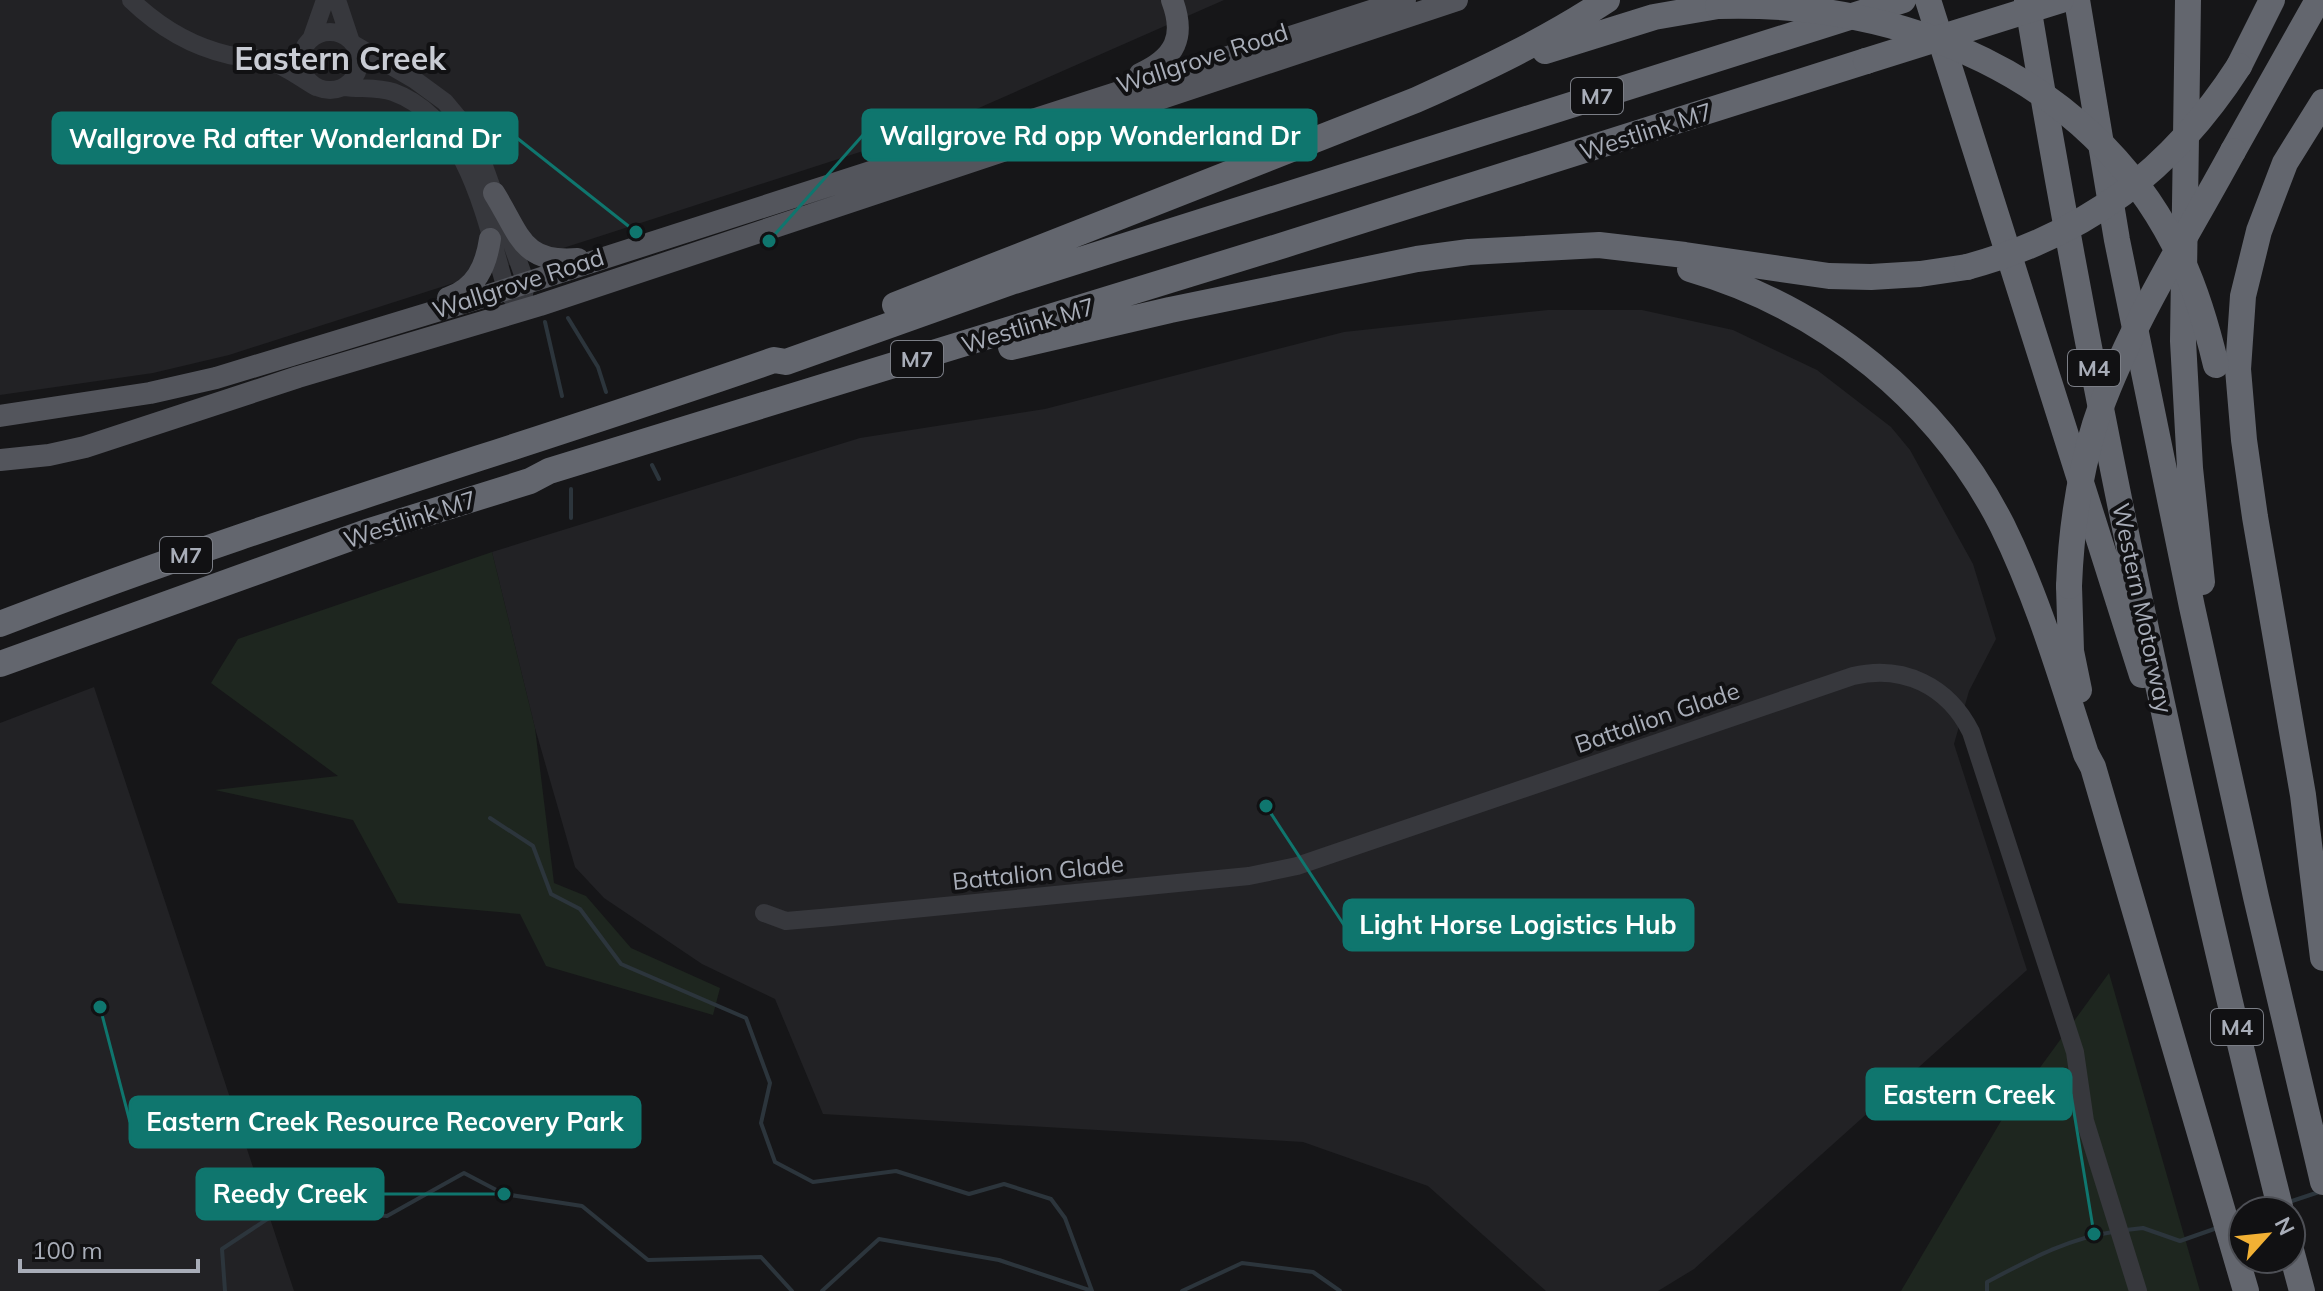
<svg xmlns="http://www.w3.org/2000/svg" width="2323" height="1291" font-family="Mulish,sans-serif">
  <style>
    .built { fill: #222225 }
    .green { fill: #1e261f }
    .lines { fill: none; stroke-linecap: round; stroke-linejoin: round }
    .stream { stroke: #2c353c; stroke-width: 4 }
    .minor { stroke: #37383d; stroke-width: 18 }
    .major { stroke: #53555c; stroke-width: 22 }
    .highway { stroke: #63666e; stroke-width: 26 }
    .highway-bridge { stroke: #63666e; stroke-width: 26 }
    .labels { text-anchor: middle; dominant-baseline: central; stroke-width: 8; stroke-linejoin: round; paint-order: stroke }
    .shield { fill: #111113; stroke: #7b7e86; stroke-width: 2 }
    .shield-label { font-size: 22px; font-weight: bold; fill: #a8adb8 }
    .street-label { font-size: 24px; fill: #a8adb8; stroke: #111113 }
    .district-label { font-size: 32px; font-weight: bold; fill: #c9ccd4; stroke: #111113 }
    .leader { fill: none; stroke: #0f766e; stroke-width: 3 }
    .callout-dot { fill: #0f766e; stroke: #111113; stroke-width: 3 }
    .callout { fill: #0f766e; stroke: #0f766e; stroke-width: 3 }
    .callout-label { font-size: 26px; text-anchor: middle; font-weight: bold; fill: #fff }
  </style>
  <rect width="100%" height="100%" fill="#161618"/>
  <path class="built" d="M 0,0 L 1224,0 L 931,129 L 585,241 L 229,355 L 153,373 L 0,395 Z
    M 1548,310 L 1642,310 L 1733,330 L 1817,370 L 1891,427 L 1910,450 L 1973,564 L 1996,639 L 1969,691 L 1954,744 L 2027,970 L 1694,1269 L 1658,1291 L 1546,1291 L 1428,1186 L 1303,1142 L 823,1114 L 775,999 L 702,964 L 604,898 L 575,867 L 535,728 L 492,552 L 860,438 L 1045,409 L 1344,332 Z
    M 94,687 L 294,1291 L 0,1291 L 0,723 Z"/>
  <path class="green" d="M 492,552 L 535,728 L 554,883 L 586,896 L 631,948 L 720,988 L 713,1015 L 546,966 L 520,914 L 398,903 L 353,820 L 215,790 L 338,776 L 211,683 L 238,639 Z
    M 2109,973 L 2200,1291 L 1901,1291 L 2001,1121 Z"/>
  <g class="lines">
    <path class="stream" d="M 568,318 L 598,367 L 606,392
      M 545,322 L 562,396
      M 652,465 L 659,479
      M 571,518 L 571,489
      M 490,818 L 533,846 L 551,894 L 580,909 L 621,964 L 746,1018 L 770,1083 L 761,1123 L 775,1162 L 813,1182 L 896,1171 L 969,1194 L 1004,1184 L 1051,1199 L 1065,1218 L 1092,1291
      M 2289,1202 L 2319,1192
      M 2126,1230 L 2143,1228 L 2180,1241 L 2217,1228
      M 225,1291 L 222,1249 L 287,1206 L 387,1216 L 464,1173 L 504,1194 L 582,1206 L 648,1260 L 761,1257 L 792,1291
      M 822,1291 L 879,1239 L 999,1260 L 1092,1291
      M 1182,1291 L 1242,1263 L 1313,1272 L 1340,1291
      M 1987,1291 L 1987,1282 C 2027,1261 2068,1238 2113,1232"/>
    <path class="minor" d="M 131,0 C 159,27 190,46 229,55 C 241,57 254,57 266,60 C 285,65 300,78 316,87
      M 337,0 L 350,39
      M301 61a29 29 0 1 1 58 0a29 29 0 1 1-58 0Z
      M 312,37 L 325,0
      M 355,45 L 415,80 L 445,102 L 465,126 L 484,166 L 526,283 L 521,311
      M 344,87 C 360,89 379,87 393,92 C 468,119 486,222 506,289 L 512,298
      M 764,913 L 786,921 L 832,917 L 1249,876 L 1297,866 L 1853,676 C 1903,664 1948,686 1971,732 L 2075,1052 L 2085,1121 L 2138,1291"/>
    <path class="major" d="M 1140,74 C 1175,58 1186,37 1172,0
      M 494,193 C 520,234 521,264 578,259
      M 448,298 C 476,289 486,266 490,239
      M 0,416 L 150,393 L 216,378 L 486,296 L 1405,0
      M 0,460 L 49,455 L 85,447 L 298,377 L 540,305 L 1457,0"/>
    <path class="highway" d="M 1928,0 L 2142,675
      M 2027,0 C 2094,406 2181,812 2281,1211
      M 2077,0 L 2117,240 L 2192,607 L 2256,897 L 2323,1182
      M 2188,0 L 2183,341 L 2190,468 L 2202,582
      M 1545,51 L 1654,17 L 1718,6
      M 2239,66 L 2272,0
      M 2323,102 L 2285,163 L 2259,231 L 2243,296 L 2238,369 L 2244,440 L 2255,517 L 2303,795 L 2323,958
      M 2233,151 L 2318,0
      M 1690,269 C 1824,308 1939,401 2002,525 C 2038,598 2061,677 2086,754 L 2093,767 L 2246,1291
      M 895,305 L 1416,100 C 1481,71 1547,40 1607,0
      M 1011,347 L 1170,310 L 1417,259 L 1469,252 L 1599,245 L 1685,255 L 1829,276 L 1871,277 L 1920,274 L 1967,267
      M 2069,586 L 2071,651 L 2079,690
      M 0,624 C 254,525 516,450 774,360 L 786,362 L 1014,281 L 1903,0
      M 0,664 L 367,532 L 530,481 L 549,471 L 1284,245 L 1866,61
      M 2291,1250 L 2302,1291"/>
    <path class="highway-bridge" d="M 1718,6 C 1904,0 2088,77 2174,244 C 2194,282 2206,323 2216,365
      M 1866,61 L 2061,0
      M 1967,267 C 2086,235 2172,170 2239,66
      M 2069,586 C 2071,532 2079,476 2095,424 C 2125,333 2187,236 2233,151"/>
  </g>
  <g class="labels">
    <g class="shield">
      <rect x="1571" y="78" width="52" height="36" rx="6"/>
      <rect x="891" y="341" width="52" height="36" rx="6"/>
      <rect x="2068" y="350" width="52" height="36" rx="6"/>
      <rect x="160" y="537" width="52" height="36" rx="6"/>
      <rect x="2211" y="1009" width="52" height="36" rx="6"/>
    </g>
    <g class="shield-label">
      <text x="1597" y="96">M7</text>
      <text x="917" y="359">M7</text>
      <text x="2094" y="368">M4</text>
      <text x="186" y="555">M7</text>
      <text x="2237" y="1027">M4</text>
    </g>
    <g class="street-label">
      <text transform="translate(1202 58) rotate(-18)">Wallgrove Road</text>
      <text transform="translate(1646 131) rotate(-18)">Westlink M7</text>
      <text transform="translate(518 283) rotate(-18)">Wallgrove Road</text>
      <text transform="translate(1028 325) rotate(-17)">Westlink M7</text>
      <text transform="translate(410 519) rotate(-18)">Westlink M7</text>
      <text transform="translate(2143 608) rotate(78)">Western Motorway</text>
      <text transform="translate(1657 717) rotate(-19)">Battalion Glade</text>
      <text transform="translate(1038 872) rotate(-6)">Battalion Glade</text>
    </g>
    <g class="district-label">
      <text x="340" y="58">Eastern Creek</text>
    </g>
  </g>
  <path class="leader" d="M769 241L863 135M636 232L517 138M1266 806L1344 925M2094 1234L2071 1094M100 1007L130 1122M504 1194L383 1194"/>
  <g class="callout-dot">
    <circle cx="769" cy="241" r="8"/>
    <circle cx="636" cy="232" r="8"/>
    <circle cx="1266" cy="806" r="8"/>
    <circle cx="2094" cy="1234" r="8"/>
    <circle cx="100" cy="1007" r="8"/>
    <circle cx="504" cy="1194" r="8"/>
  </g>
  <g class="callout">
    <rect x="863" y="110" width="453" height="50" rx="8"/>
    <rect x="53" y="113" width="464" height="50" rx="8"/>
    <rect x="1344" y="900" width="349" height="50" rx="8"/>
    <rect x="1867" y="1069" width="204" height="50" rx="8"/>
    <rect x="130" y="1097" width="510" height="50" rx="8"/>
    <rect x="197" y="1169" width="186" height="50" rx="8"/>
  </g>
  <g class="callout-label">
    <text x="1090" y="145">Wallgrove Rd opp Wonderland Dr</text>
    <text x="285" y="148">Wallgrove Rd after Wonderland Dr</text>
    <text x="1518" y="934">Light Horse Logistics Hub</text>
    <text x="1969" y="1104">Eastern Creek</text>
    <text x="385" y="1131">Eastern Creek Resource Recovery Park</text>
    <text x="290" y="1203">Reedy Creek</text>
  </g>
  <g transform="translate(2267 1235) rotate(63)"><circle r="38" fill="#111113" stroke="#4d4f55" stroke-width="2"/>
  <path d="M0-6L14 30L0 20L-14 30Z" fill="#f2b134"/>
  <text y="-12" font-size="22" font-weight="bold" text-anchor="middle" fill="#a8adb8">N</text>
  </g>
  <path d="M20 1259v12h178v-12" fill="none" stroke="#a8adb8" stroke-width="4"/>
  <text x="32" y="1259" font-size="24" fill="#a8adb8" stroke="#111113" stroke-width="6" paint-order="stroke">100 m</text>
</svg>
